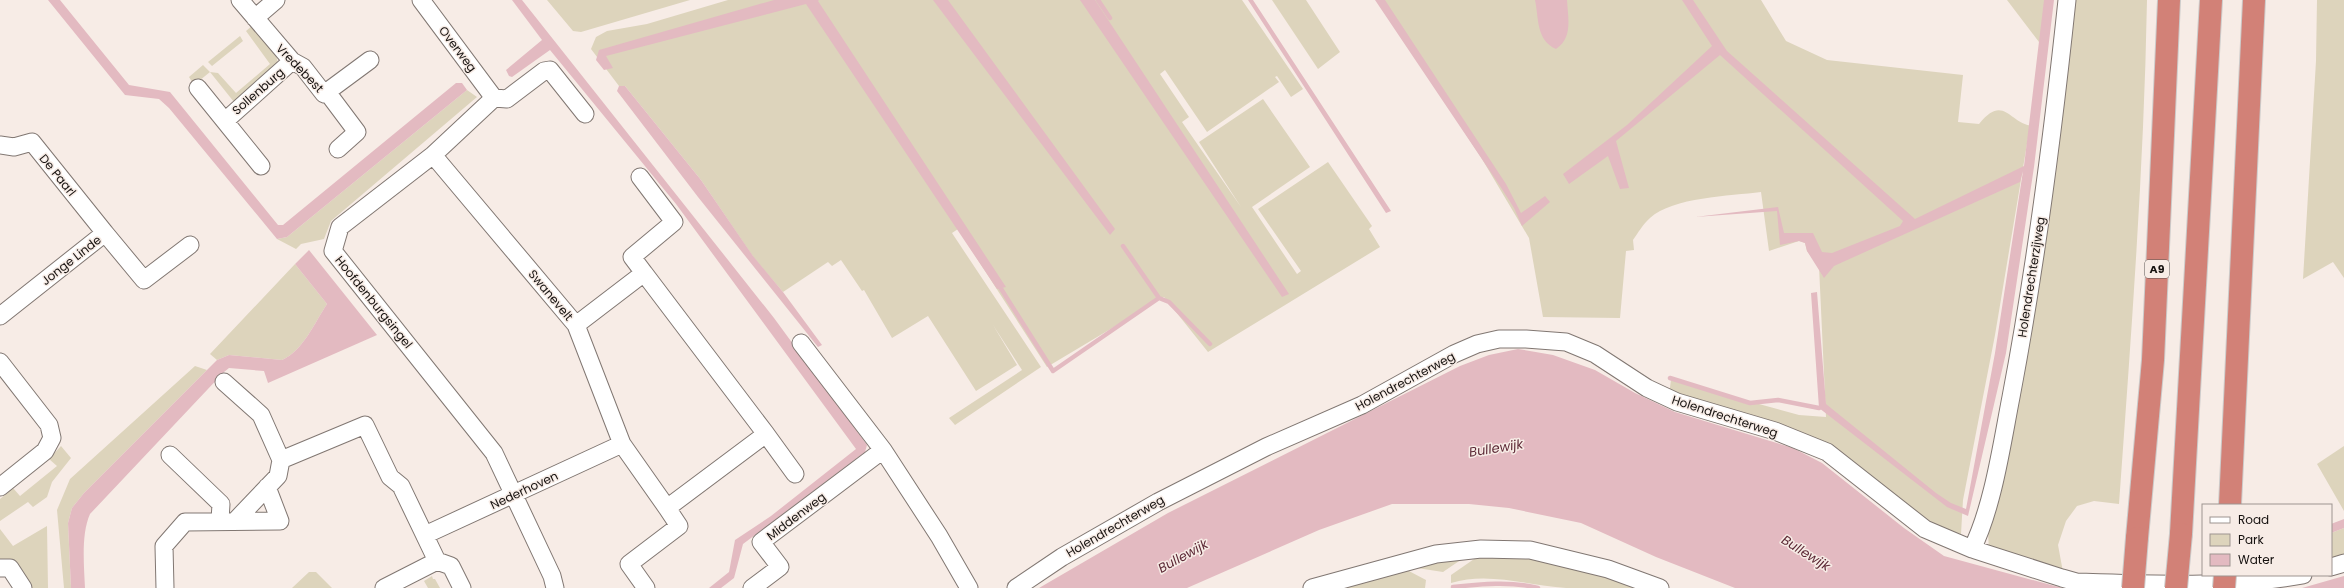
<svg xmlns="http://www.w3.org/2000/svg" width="2344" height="588" font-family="Poppins,sans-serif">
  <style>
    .green { fill: #ddd4bc }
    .water { fill: #e3bac1 }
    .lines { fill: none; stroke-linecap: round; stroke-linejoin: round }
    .stream { stroke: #e3bac1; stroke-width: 4.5 }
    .street-casing { stroke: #817772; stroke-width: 19 }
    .highway-casing { stroke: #cccbca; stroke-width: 24 }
    .street { stroke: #fff; stroke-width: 17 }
    .highway { stroke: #d28177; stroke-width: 22 }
    .highway-bridge-casing { stroke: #cccbca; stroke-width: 24; stroke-linecap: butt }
    .highway-bridge { stroke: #d28177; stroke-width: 22 }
    .labels { text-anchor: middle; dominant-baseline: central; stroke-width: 3; stroke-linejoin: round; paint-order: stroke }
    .shield { fill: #f7ece6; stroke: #595350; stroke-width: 1 }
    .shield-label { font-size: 11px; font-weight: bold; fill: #15110f }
    .street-label { font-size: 12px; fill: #15110f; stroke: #f7ece6 }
    .water-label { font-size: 13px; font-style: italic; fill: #5b2734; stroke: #f7ece6 }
  </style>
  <rect width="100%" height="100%" fill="#f7ece6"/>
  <path class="green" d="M 547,0 L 690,0 L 581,32 L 573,31 Z
    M 728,0 L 1242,0 L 1303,89 L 1291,97 L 1277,76 L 1275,77 L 1279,82 L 1207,132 L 1165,70 L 1160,74 L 1189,117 L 1182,122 L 1241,207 L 1199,142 L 1263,99 L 1310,167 L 1252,207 L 1297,274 L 1301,271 L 1258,209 L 1328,162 L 1372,226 L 1369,229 L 1380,247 L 1208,352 L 1164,297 L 1047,367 L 958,229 L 952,233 L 1041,367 L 955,425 L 949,418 L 1022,370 L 993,325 L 1017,365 L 976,391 L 928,316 L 892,338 L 864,290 L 862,291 L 841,260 L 832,266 L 828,262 L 783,292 L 754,258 L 701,180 L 625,86 L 619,86 L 591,49 L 596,37 L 607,31 L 647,24 Z
    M 1272,0 L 1306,0 L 1340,52 L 1318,69 Z
    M 1378,0 L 1761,0 L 1786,41 L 1827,60 L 1963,75 L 1958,122 L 1979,124 C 2004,93 2009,124 2033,126 L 2029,132 L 1995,335 L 1963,500 L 1961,534 L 1937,527 L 1842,457 L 1669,395 L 1671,380 L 1799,415 L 1826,417 L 1819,266 L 1807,251 L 1805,243 L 1799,241 L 1769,251 L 1761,192 C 1730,196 1673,197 1650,218 C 1643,224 1638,233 1633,240 L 1634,250 L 1626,251 L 1620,318 L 1543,317 L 1529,238 L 1482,159 Z
    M 2007,0 L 2047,0 L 2042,46 Z
    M 2071,0 L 2147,0 C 2144,168 2131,336 2119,504 L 2094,501 L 2077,506 L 2066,521 L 2058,545 L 2063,572 L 1989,550 L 1988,533 Z
    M 2317,0 L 2344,0 L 2344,278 L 2333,262 L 2303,279 L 2316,61 Z
    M 253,25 L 276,55 L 278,63 L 234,102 L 210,72 L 194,85 L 189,77 L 203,65 L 210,72 L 218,73 L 236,93 L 270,64 L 246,31 Z
    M 240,36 L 243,41 L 212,66 L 208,62 Z
    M 467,90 L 477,97 L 331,221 L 324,239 L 301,244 L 296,249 L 277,239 L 287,237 Z
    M 295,264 L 327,304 C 315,322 303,351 282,360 L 229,355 L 217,360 L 210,354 Z
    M 195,366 L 207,370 L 84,493 L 72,508 L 68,523 L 71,588 L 64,588 L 57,510 L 70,479 Z
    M 61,446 L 71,458 L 52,482 L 47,497 L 33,507 L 28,502 L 0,521 L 0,499 L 13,488 L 20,496 L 57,466 L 49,459 Z
    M 2344,446 L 2344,511 L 2317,464 Z
    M 47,526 L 48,588 L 29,588 L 5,560 L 0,559 L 0,529 L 13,546 Z
    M 2344,528 L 2344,557 L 2331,560 L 2331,533 Z
    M 1508,555 L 1560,562 L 1605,576 L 1634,588 C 1612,588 1589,588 1566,588 C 1528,586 1489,571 1451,583 L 1451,575 L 1477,557 Z
    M 1465,557 L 1443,572 L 1417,568 L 1418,565 Z
    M 1407,570 L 1426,580 L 1425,588 L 1336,588 Z
    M 309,572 L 316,572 L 332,588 L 292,588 Z
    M 432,576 L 433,579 L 435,579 L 440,588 L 428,588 L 424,581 Z"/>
  <path class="water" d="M 48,0 L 60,0 L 129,85 L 170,92 L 278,225 L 283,225 L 456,83 L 462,83 L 467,90 L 287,237 L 277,239 L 169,108 L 159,99 L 125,95 Z
    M 512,0 L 522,0 L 774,318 L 867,445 L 865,452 L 743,544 L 734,578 L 721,588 L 709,588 L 729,572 L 735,540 L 771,516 L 856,449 L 676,204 L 550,50 L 512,77 L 509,76 L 506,70 L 542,40 Z
    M 774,0 L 819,0 L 818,1 L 1006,287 L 997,289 L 806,4 L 606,56 L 613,68 L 604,70 L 596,60 L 599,50 Z
    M 933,0 L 948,0 L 1115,229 L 1110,235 Z
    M 1080,0 L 1095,0 L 1289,294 L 1282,297 Z
    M 1248,0 L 1253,0 L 1391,211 L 1386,213 Z
    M 1375,0 L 1385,0 L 1506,184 L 1521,213 L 1545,196 L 1550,202 L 1522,226 L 1514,208 L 1500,186 Z
    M 1535,0 L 1567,0 C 1568,18 1573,38 1556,49 C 1536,40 1539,19 1535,0 Z
    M 1682,0 L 1693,0 L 1727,51 L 1915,219 L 2024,166 L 2044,0 L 2054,0 L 2034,167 L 2006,353 L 1968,516 L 1947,507 L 1819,408 L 1811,293 L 1817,292 L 1826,404 L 1936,493 L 1951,503 L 1966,509 L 1995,353 L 2023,171 L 2020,182 L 1834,266 L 1824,278 L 1807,251 L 1805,243 L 1799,241 L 1780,245 L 1777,211 L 1695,217 L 1778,207 L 1784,233 L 1813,233 L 1822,252 L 1832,253 L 1900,226 L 1903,221 L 1720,55 L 1616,141 L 1629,188 L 1620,189 L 1608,156 L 1569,184 L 1563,174 L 1627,125 L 1712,46 Z
    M 619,86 L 625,86 L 701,180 L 753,256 L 783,292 L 822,345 L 818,347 L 698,197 L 617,91 Z
    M 309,250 L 377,335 L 268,383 L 264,371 L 229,368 L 224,372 L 90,514 C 81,534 84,565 85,588 L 71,588 L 68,523 L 72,508 L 84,493 L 217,360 L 229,355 L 282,360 C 303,351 315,322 327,304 L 295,264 Z
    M 1518,349 L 1553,355 L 1595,370 L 1635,393 L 1675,412 L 1793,448 L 1822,463 L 1904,528 L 1944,556 L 2062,588 L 1735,588 L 1656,557 L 1581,523 L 1509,508 L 1469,504 L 1392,504 L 1319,530 L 1187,588 L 1039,588 L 1168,513 L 1460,366 L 1489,355 Z
    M 2344,519 L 2344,528 L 2331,533 L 2331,524 Z
    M 2344,576 L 2344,588 L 2302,588 Z"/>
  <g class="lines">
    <path class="stream" d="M 1098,0 L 1110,18
      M 1123,246 L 1159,298 L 1169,302 L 1210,344
      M 998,284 L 1053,371 L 1159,298
      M 1670,378 L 1750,403 L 1778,400 L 1819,408
      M 1453,587 C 1481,584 1511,581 1538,588"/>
    <defs>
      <path id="street" d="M 240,0 L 292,61 L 303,67 L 324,94 L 370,60
        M 421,0 L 494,98
        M 255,18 L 276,0
        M 198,88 L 261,166
        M 327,92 L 357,132 L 338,149
        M 225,121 L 292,61
        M 0,145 L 14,147 L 32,142 L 105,233
        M 433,155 L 576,325 L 644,273 L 632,257 L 674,222 L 640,177
        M 0,316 L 105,233 L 144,280 L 190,245
        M 576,325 L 622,444
        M 801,343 L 883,450 L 939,536 L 969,588
        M 0,362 L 49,425 L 52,438 L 45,451 L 0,487
        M 224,382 L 261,415 L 281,460 L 278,476 L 235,521
        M 766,434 L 795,474
        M 170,455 L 221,504 L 220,520
        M 281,460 L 365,425 L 390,477 L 401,486 L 437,561 L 451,566 L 462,588
        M 425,535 L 622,444 L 667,508 L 766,434 L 644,273
        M 1972,549 C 1993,507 2002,443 2011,397 C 2036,266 2053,133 2067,0
        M 2331,567 L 2344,563
        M 0,568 L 10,568 L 23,588
        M 165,588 L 164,546 L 185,522 L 280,521 L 267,487
        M 384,588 L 437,561
        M 555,588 L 552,576 L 494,453 L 333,251 L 340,227 L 433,155 L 494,98 L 507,99 L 544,71 L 550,70 L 585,114
        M 646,588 L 629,564 L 679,526 L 667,508
        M 752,588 L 780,567 L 761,542 L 883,450
        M 1016,588 L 1062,557 L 1158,502 L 1266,447 L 1362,405 L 1454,354 L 1477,344 L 1499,339 L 1526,339 L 1566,342 L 1595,354 L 1647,388 L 1677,402 L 1775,431 L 1827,452 L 1925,529 L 1972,549 L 2062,578 L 2076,582 C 2152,584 2229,588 2303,575
        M 1312,588 L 1436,554 L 1481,549 L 1530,550 L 1608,569 L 1660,588"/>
      <path id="highway" d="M 2230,505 L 2254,0
        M 2181,534 L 2211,0
        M 2137,538 L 2153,360 L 2169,0"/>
    </defs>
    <use href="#street" class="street-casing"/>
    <use href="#highway" class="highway-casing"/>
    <use href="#street" class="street"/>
    <use href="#highway" class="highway"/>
    <defs>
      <path id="highway-bridge" d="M 2133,588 L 2137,538
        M 2176,588 L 2181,534
        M 2224,588 L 2225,575"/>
    </defs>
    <use href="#highway-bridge" class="highway-bridge-casing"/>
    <use href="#highway-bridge" class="highway-bridge"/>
  </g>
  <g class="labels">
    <rect class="shield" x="2145" y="260" width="24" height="18" rx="3"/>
    <g class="shield-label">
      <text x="2157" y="269">A9</text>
    </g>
    <g class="street-label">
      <text transform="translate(458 49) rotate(53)">Overweg</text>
      <text transform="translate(300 68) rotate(46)">Vredebest</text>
      <text transform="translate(258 91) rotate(-41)">Sollenburg</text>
      <text transform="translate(58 175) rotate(51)">De Paarl</text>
      <text transform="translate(71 260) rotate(-38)">Jonge Linde</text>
      <text transform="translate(2031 277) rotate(-81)">Holendrechterzijweg</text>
      <text transform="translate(551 295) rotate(50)">Swanevelt</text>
      <text transform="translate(374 302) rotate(51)">Hoofdenburgsingel</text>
      <text transform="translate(1405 381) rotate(-28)">Holendrechterweg</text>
      <text transform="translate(1725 416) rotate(18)">Holendrechterweg</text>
      <text transform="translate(524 490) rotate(-25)">Nederhoven</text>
      <text transform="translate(796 516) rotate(-37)">Middenweg</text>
      <text transform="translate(1115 526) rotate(-30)">Holendrechterweg</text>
    </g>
    <g class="water-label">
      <text transform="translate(1496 448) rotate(-9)">Bullewijk</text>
      <text transform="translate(1806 553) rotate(32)">Bullewijk</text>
      <text transform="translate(1183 556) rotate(-29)">Bullewijk</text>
    </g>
  </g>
  <rect x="2202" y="504" width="130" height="72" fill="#f7ece6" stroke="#9d9490"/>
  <rect x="2210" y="517" width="20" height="6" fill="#ffffff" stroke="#9d9490"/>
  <text x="2238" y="524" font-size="12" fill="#15110f">Road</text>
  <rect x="2210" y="534" width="20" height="12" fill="#ddd4bc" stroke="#9d9490"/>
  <text x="2238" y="544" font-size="12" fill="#15110f">Park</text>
  <rect x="2210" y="554" width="20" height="12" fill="#e3bac1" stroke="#9d9490"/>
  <text x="2238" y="564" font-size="12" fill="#15110f">Water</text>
</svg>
